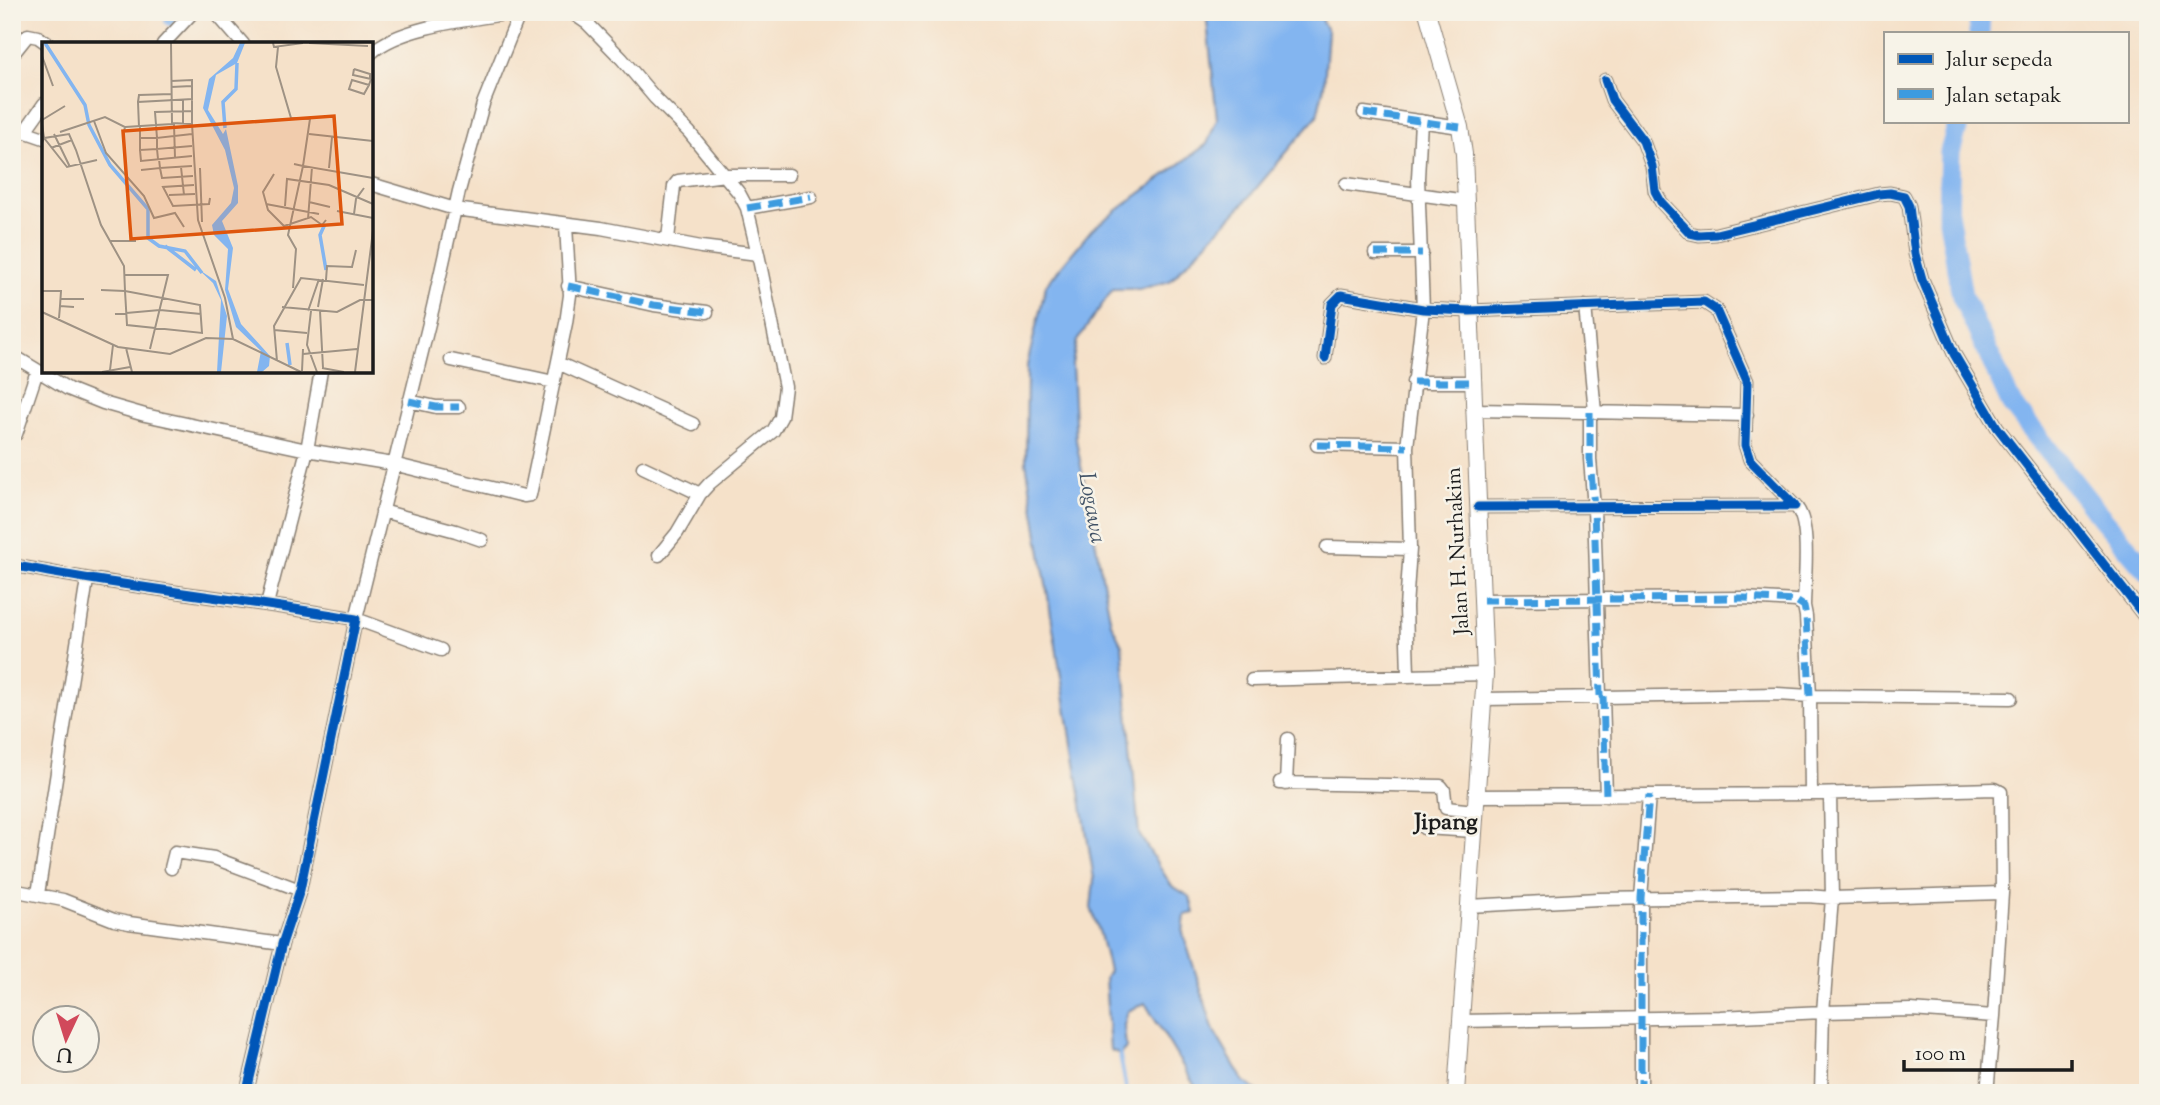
<svg xmlns="http://www.w3.org/2000/svg" width="2160" height="1105" font-family="'Sorts Mill Goudy',serif">
  <style>
    .water { fill: #83b5f0; stroke: #506886; stroke-width: 2 }
    .lines { fill: none; stroke-linecap: round; stroke-linejoin: round }
    .stream { stroke: #83b5f0; stroke-width: 3.5 }
    .canal { stroke: #83b5f0; stroke-width: 12 }
    .river { stroke: #83b5f0; stroke-width: 21 }
    .minor-casing { stroke: #887e72; stroke-width: 15 }
    .major-casing { stroke: #887e72; stroke-width: 18 }
    .minor { stroke: #fff; stroke-width: 12 }
    .major { stroke: #fff; stroke-width: 16 }
    .quiet { stroke: #3c9bdf; stroke-width: 7; stroke-dasharray: 14 7; stroke-linecap: butt }
    .cycleway-casing { stroke: #f7f3e8; stroke-width: 13 }
    .cycleway { stroke: #0057b8; stroke-width: 9 }
    .labels { text-anchor: middle; dominant-baseline: central; stroke-width: 5; stroke-linejoin: round; paint-order: stroke }
    .street-label { font-size: 21px; fill: #1c1c1c; stroke: #f7f3e8 }
    .water-label { font-size: 23px; font-style: italic; fill: #405266; stroke: #f7f3e8 }
    .quarter-label { font-size: 24px; font-weight: bold; fill: #1c1c1c; stroke: #f7f3e8 }
    .inset-river { fill: none; stroke: #83b5f0; stroke-width: 3.5 }
    .inset-road { fill: none; stroke: #9e9284; stroke-width: 2 }
    .view { fill: #de560d; fill-opacity: 0.15; stroke: #de560d; stroke-width: 3.5 }
    .inset-edge { fill: none; stroke: #1c1c1c; stroke-width: 3.5 }
  </style>
  <rect width="100%" height="100%" fill="#f7f3e8"/>
  <filter id="ink" filterUnits="userSpaceOnUse"><feTurbulence type="fractalNoise" baseFrequency=".0143" numOctaves="2"/><feDisplacementMap in="SourceGraphic" scale="14" xChannelSelector="R" yChannelSelector="G"/><feConvolveMatrix kernelMatrix="1 2 1 2 8 2 1 2 1" color-interpolation-filters="sRGB"/></filter>
  <filter id="wash" filterUnits="userSpaceOnUse"><feTurbulence type="fractalNoise" baseFrequency=".00686" numOctaves="4" result="noise"/><feDisplacementMap in="SourceGraphic" scale="28" xChannelSelector="R" yChannelSelector="G"/><feGaussianBlur stdDeviation="1.57" result="paint"/><feColorMatrix in="noise" values="0 0 0 0 0 0 0 0 0 0 0 0 0 0 0 0 0 1.4 0 .05"/><feComposite in="paint" operator="in"/></filter>
  <g filter="url(#wash)">
    <rect width="100%" height="100%" fill="#f5e1c9"/>
    <path class="water" d="M 1206,12 L 1322,12 L 1322,22 L 1328,31 L 1324,86 L 1317,116 L 1244,203 L 1170,281 L 1140,289 L 1113,289 L 1077,341 L 1072,364 L 1076,440 L 1111,623 L 1122,645 L 1139,834 L 1171,885 L 1190,897 L 1194,913 L 1185,915 L 1183,933 L 1214,1031 L 1243,1080 L 1260,1093 L 1199,1093 L 1145,1003 L 1128,1011 L 1124,1025 L 1126,1048 L 1120,1054 L 1110,1050 L 1105,978 L 1109,971 L 1100,934 L 1091,908 L 1094,879 L 1026,462 L 1027,365 L 1046,285 L 1092,229 L 1207,144 L 1217,119 Z"/>
    <g class="lines">
      <path class="stream" d="M 1119,1050 L 1127,1093"/>
      <path class="canal" d="M 170,20 L 176,12"/>
      <path class="river" d="M 1979,33 L 1980,12
        M 1959,121 L 1950,152 L 1948,213 L 1962,296 L 2011,403 L 2092,506 L 2148,572"/>
    </g>
  </g>
  <g filter="url(#ink)">
    <g class="lines">
      <defs>
        <path id="minor" d="M 215,12 L 243,44
          M 571,12 L 587,23 L 622,59 L 655,98 L 689,132 L 739,193 L 747,208 L 758,254 L 785,387 L 781,417 L 773,431 L 710,483 L 700,494 L 677,533 L 659,555
          M 163,44 L 193,12
          M 371,53 C 401,25 477,19 518,12
          M 12,55 L 28,35 L 38,37 L 48,44
          M 1605,80 L 1612,100 L 1643,141 L 1652,166 L 1655,191 L 1661,202 L 1690,233 L 1699,235 L 1716,234 L 1879,194 L 1890,193 L 1904,196 L 1909,206 L 1915,254 L 1922,279 L 1954,354 L 1997,427 L 2148,621
          M 1364,113 L 1460,127
          M 12,127 L 44,138
          M 25,131 L 44,104
          M 371,184 L 455,209 L 601,228 L 701,247 L 758,254
          M 1346,184 L 1467,201
          M 747,208 L 811,197
          M 668,239 L 674,186 L 678,181 L 725,175 L 789,175
          M 1375,253 L 1422,253
          M 568,286 L 654,305 L 707,312
          M 1585,306 L 1595,412
          M 12,355 L 68,389 L 103,403 L 145,415 L 307,450 L 393,464 L 524,496 L 530,495 L 566,323 L 570,295 L 566,225
          M 1325,358 L 1332,304 L 1341,295 L 1423,309 L 1470,311 L 1704,302 L 1716,310 L 1747,381 L 1745,445 L 1750,460 L 1795,506 L 1478,507
          M 451,360 L 554,382
          M 558,363 L 693,424
          M 1413,382 L 1473,382
          M 409,401 L 436,407 L 459,407
          M 1474,410 L 1747,415
          M 1590,412 L 1590,459 L 1594,508 L 1600,696
          M 16,434 L 37,371
          M 1317,445 L 1407,447
          M 643,467 L 700,494
          M 1795,506 C 1812,521 1804,583 1804,606
          M 382,511 L 456,531 L 482,540
          M 1327,547 L 1410,549
          M 12,565 C 126,588 242,599 356,619 L 300,890 L 282,944 L 249,1082 L 247,1092 L 250,1093
          M 1483,600 L 1744,598 L 1796,601 L 1804,606 L 1806,616 L 1810,696 L 2011,698
          M 267,604 L 307,450 L 321,371
          M 441,650 L 356,619 L 433,307 L 459,191 L 483,104 L 520,12
          M 1408,675 L 1406,607 L 1410,549 L 1407,447 L 1423,309 L 1418,178 L 1421,121
          M 1252,680 L 1485,674
          M 1603,696 L 1606,796
          M 1484,699 L 1777,694 L 1810,696 L 1811,794
          M 1280,783 L 1441,786 L 1444,790 L 1446,808 L 1475,811
          M 1286,784 L 1288,739
          M 1830,794 L 1832,898 L 2002,893 L 1994,1016
          M 1476,796 L 1811,794 L 1995,789 L 2001,792 L 2002,893
          M 1424,828 L 1474,831
          M 171,868 L 175,852 L 214,858 L 300,890
          M 12,890 L 63,900 L 114,920 L 129,923 L 282,944
          M 38,894 L 87,580
          M 1469,906 L 1598,899 L 1808,896 L 1832,898 L 1823,1012 L 1911,1010 L 1994,1016 L 1987,1093
          M 1460,1021 L 1720,1017 L 1823,1012 L 1821,1093
          M 1641,1093 L 1641,898 L 1649,795"/>
        <path id="major" d="M 1427,12 L 1460,127 L 1464,154 L 1485,674 L 1456,1093"/>
      </defs>
      <use href="#minor" class="minor-casing"/>
      <use href="#major" class="major-casing"/>
      <use href="#minor" class="minor"/>
      <use href="#major" class="major"/>
      <path class="quiet" d="M 1364,113 L 1460,127
        M 747,208 L 811,197
        M 1375,253 L 1422,253
        M 568,286 L 654,305 L 707,312
        M 1413,382 L 1473,382
        M 409,401 L 436,407 L 459,407
        M 1590,412 L 1590,459 L 1594,508 L 1600,696
        M 1317,445 L 1407,447
        M 1483,600 L 1744,598 L 1796,601 L 1804,606 L 1806,616 L 1810,696
        M 1603,696 L 1606,796
        M 1641,1093 L 1641,898 L 1649,795"/>
      <defs>
        <path id="cycleway" d="M 1605,80 L 1612,100 L 1643,141 L 1652,166 L 1655,191 L 1661,202 L 1690,233 L 1699,235 L 1716,234 L 1879,194 L 1890,193 L 1904,196 L 1909,206 L 1915,254 L 1922,279 L 1954,354 L 1997,427 L 2148,621
          M 1325,358 L 1332,304 L 1341,295 L 1423,309 L 1470,311 L 1704,302 L 1716,310 L 1747,381 L 1745,445 L 1750,460 L 1795,506 L 1478,507
          M 12,565 C 126,588 242,599 356,619 L 300,890 L 282,944 L 249,1082 L 247,1092 L 250,1093"/>
      </defs>
      <use href="#cycleway" class="cycleway-casing"/>
      <use href="#cycleway" class="cycleway"/>
    </g>
  </g>
  <g class="labels">
    <g class="street-label">
      <text transform="translate(1459 551) rotate(-93)">Jalan H. Nurhakim</text>
    </g>
    <g class="water-label">
      <text transform="translate(1091 508) rotate(80)">Logawa</text>
    </g>
    <g class="quarter-label">
      <text x="1446" y="823">Jipang</text>
    </g>
  </g>
  <g transform="translate(42 42)">
    <rect width="331" height="331" fill="#f5e1c9"/>
    <path d="M 198,1 L 203,1 L 195,21 L 174,33 L 166,68 L 181,92 L 184,87 L 196,144 L 196,161 L 180,179 L 191,206 L 186,247 L 199,282 L 228,314 L 227,324 L 220,330 L 215,330 L 219,309 L 194,285 L 183,248 L 186,207 L 172,193 L 170,183 L 189,161 L 192,146 L 183,108 L 161,66 L 167,37 L 191,16 ZM 156,227 L 174,239 L 185,274 L 179,330 L 175,330 L 179,258 L 171,241 Z" fill="#83b5f0"/>
    <path class="inset-river" d="M 3,1 L 43,63 L 47,83 L 68,123 L 106,167 L 106,196 L 117,204 L 143,209 L 160,231M 183,86 L 181,60 L 194,47 L 195,21M 283,182 L 278,193 L 284,228M 123,204 L 154,228M 245,301 L 248,323"/>
    <path class="inset-road" d="M 129,1 L 130,81 L 150,82 L 156,178 L 183,256 L 191,297M 231,1 L 232,5 L 261,1M 267,1 L 326,4M 236,5 L 234,25 L 249,76 L 268,77 L 261,124 L 331,136M 0,14 L 11,44M 312,27 L 311,33 L 329,37M 312,27 L 328,32 L 328,37M 129,39 L 150,38 L 150,81M 327,43 L 322,52 L 307,47 L 310,38 L 327,43 L 329,37M 129,45 L 150,44M 141,57 L 141,81M 96,60 L 97,53 L 130,52M 0,78 L 23,64M 52,79 L 64,111 L 102,154 L 112,176 L 133,171 L 142,185M 0,82 L 2,96 L 27,92 L 34,108 L 59,183 L 82,224 L 83,249 L 85,283 L 160,291 L 158,263 L 83,249 L 59,248M 131,82 L 114,83 L 115,96 L 150,92M 132,82 L 133,116M 83,85 L 114,83 L 113,70 L 150,69M 97,85 L 96,60 L 151,57M 98,85 L 98,96 L 115,96 L 115,107 L 150,104M 18,90 L 63,75 L 83,85 L 81,94M 12,92 L 28,125M 267,92 L 331,99M 98,96 L 98,108 L 115,107 L 116,117M 0,101 L 2,96 L 25,125 L 55,118M 9,106 L 30,98M 98,108 L 99,119 L 150,114M 117,117 L 118,126 L 150,124M 139,125 L 142,153M 158,126 L 160,180M 287,126 L 290,95M 99,128 L 118,126 L 120,136 L 151,134M 232,132 L 221,150 L 226,168 L 242,184 L 269,175 L 280,183 L 284,178M 152,143 L 121,145 L 131,164 L 167,162 L 168,156M 127,153 L 153,152M 267,160 L 288,165M 224,162 L 277,172M 243,164 L 245,137 L 287,143 L 331,162M 295,169 L 331,176M 312,172 L 314,157 L 322,146M 266,177 L 270,125M 67,199 L 94,199M 82,233 L 126,233 L 108,307M 284,238 L 285,224 L 310,225 L 314,208M 251,246 L 254,207 L 246,193 L 261,124 L 252,122M 0,249 L 19,249 L 18,264M 18,257 L 42,257M 240,265 L 295,270 L 318,258 L 331,258M 276,265 L 281,237M 266,269 L 277,237M 269,269 L 265,303 L 275,330M 278,269 L 281,326M 0,270 L 76,305 L 128,312 L 164,296 L 191,297 L 259,330M 73,272 L 118,268 L 159,272M 17,276 L 18,264 L 32,265M 232,288 L 265,291M 84,306 L 90,330M 261,312 L 315,307M 235,319 L 232,284 L 259,236 L 322,243M 280,326 L 302,330M 68,328 L 71,303M 260,329 L 261,307M 60,330 L 88,325M 313,330 L 331,189"/>
    <path class="view" d="M 292,74 L 300,182 L 89,197 L 81,89 Z"/>
    <rect width="331" height="331" class="inset-edge"/>
  </g>
  <rect width="2160" height="1105" fill="none" stroke="#f7f3e8" stroke-width="42"/>
  <rect x="1884" y="32" width="245" height="91" fill="#f7f3e8" stroke="#9f9d96" stroke-width="2"/>
  <rect x="1898" y="54" width="35" height="10" fill="#0057b8" stroke="#9f9d96" stroke-width="2"/>
  <text x="1946" y="66" font-size="21" fill="#1c1c1c">Jalur sepeda</text>
  <rect x="1898" y="89" width="35" height="10" fill="#3c9bdf" stroke="#9f9d96" stroke-width="2"/>
  <text x="1946" y="102" font-size="21" fill="#1c1c1c">Jalan setapak</text>
  <g transform="translate(66 1039) rotate(184)"><circle r="33" fill="#f7f3e8" stroke="#9f9d96" stroke-width="2"/>
  <path d="M0-5L12 26L0 18L-12 26Z" fill="#d1495b"/>
  <text y="-10" font-size="19" font-weight="bold" text-anchor="middle" fill="#1c1c1c">U</text>
  </g>
  <path d="M1904 1060v10h168v-10" fill="none" stroke="#1c1c1c" stroke-width="3.5"/>
  <text x="1915" y="1060" font-size="21" fill="#1c1c1c" stroke="#f7f3e8" stroke-width="5" paint-order="stroke">100 m</text>
</svg>
